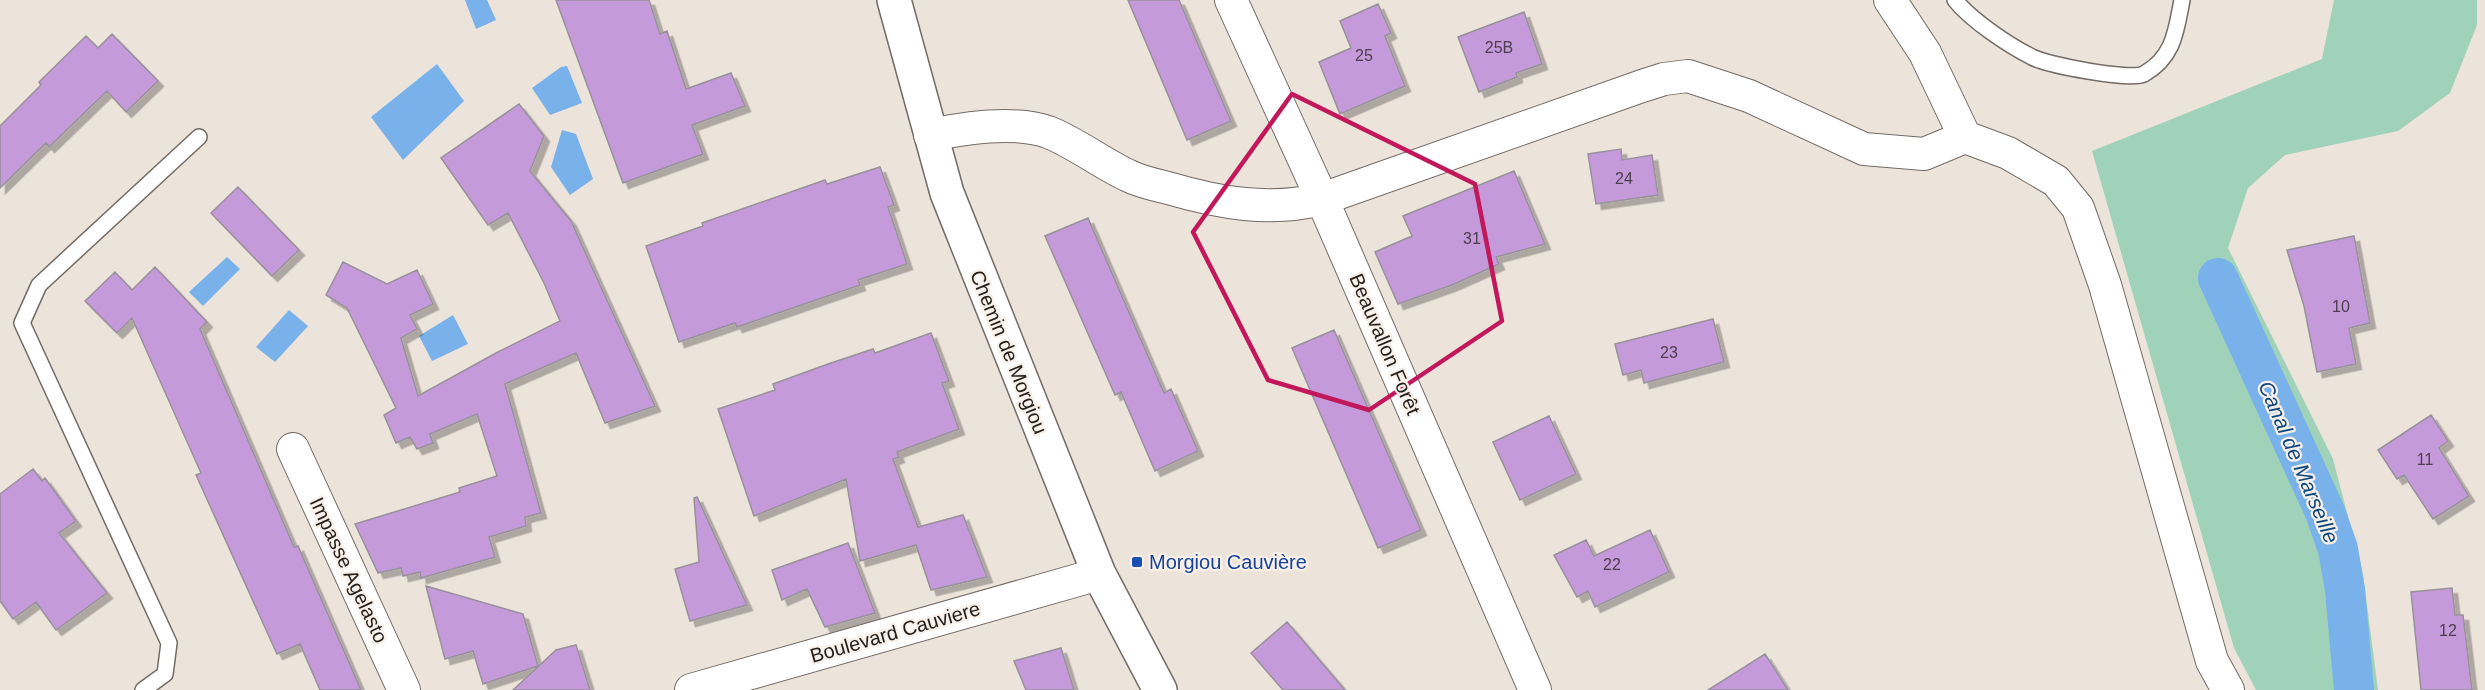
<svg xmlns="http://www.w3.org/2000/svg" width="2485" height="690" font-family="Helvetica,sans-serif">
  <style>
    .green { fill: #9fd2b9 }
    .water { fill: #79b1ea }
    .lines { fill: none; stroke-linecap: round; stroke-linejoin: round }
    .canal { stroke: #79b1ea; stroke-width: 40 }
    .building { fill: #c59adb; stroke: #97919a; stroke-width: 1.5; filter: url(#shadow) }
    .service-casing { stroke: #736b65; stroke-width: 18 }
    .minor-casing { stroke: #736b65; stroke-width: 34 }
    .tertiary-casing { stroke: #736b65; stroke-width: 36 }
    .service { stroke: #fff; stroke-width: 15 }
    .minor { stroke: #fff; stroke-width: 32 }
    .tertiary { stroke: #fff; stroke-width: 33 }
    .marked { fill: none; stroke: #c2185b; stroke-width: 4.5; stroke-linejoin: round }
    .transit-dot { fill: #1a4fb4; stroke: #f9f0e9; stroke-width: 2 }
    .labels { text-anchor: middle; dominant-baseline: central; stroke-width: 4.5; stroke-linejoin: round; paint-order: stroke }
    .number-label { font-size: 16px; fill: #4c3e4c }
    .street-label { font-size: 20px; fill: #23201d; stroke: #f9f0e9 }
    .transit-label { font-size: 20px; fill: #164399; stroke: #f9f0e9; text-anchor: start }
    .water-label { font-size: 21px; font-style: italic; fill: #0c497e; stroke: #f9f0e9 }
  </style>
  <defs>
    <filter id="shadow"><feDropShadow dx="5.5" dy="5.5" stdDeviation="0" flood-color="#0004"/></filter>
  </defs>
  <rect width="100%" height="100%" fill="#ece3db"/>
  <path class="green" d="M 2334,0 L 2477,0 L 2477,25 L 2450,93 L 2398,131 L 2285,155 L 2248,188 L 2228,248 L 2333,459 L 2363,574 L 2378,690 L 2256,690 L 2234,648 L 2092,151 L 2322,59 Z"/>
  <path class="water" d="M 465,0 L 487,0 L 496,20 L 476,29 Z
    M 437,64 L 464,101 L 403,160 L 371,117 Z
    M 567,66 L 582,103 L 550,115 L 532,88 L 561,67 Z
    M 562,130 L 576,134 L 593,179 L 570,195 L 551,167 Z
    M 227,257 L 240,269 L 203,306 L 189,292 Z
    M 289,310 L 308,326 L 275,362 L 256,347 Z
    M 453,315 L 468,344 L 432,361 L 419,336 Z"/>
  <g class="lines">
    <path class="canal" d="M 2218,278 L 2325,512 L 2338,549 L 2345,590 L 2354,690"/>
  </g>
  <path class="building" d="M 556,0 L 649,0 L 660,34 L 667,31 L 686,89 L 731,73 L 745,106 L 692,125 L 703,154 L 623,183 Z
    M 1128,0 L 1179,0 L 1231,121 L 1187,140 Z
    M 1378,4 L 1391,33 L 1385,36 L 1405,86 L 1340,114 L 1319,62 L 1351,48 L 1340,21 Z
    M 1524,12 L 1542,64 L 1516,73 L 1517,77 L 1479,92 L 1458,37 Z
    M 112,34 L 158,81 L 126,112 L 107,91 L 49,147 L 46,143 L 0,188 L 0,126 L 41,85 L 39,82 L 86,36 L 98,48 Z
    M 519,104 L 544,136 L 530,171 L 571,221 L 655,406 L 605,423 L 576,353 L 505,384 L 541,513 L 525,517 L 526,526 L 489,537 L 495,557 L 421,578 L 420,572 L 403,576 L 401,568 L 378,573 L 355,524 L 460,492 L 459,488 L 497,476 L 477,414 L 430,434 L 433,443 L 417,449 L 410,437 L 396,443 L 384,415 L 396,408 L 347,308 L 326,295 L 343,262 L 387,284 L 417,270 L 433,304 L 410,315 L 417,329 L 401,338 L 418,396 L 496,353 L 560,321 L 544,283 L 508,213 L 488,225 L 441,158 Z
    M 1621,149 L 1622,160 L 1652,155 L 1658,195 L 1596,204 L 1588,154 Z
    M 880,167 L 894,205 L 888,207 L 907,264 L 858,280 L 860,285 L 737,327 L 735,323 L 679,342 L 646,246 L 703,226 L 702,223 L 825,180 L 827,184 Z
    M 1514,171 L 1545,244 L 1496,257 L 1499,264 L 1452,285 L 1398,304 L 1375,252 L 1412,236 L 1403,216 Z
    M 238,187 L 299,250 L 272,276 L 211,213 Z
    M 1088,218 L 1164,393 L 1171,389 L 1198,451 L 1155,471 L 1121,392 L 1115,395 L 1045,236 Z
    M 2354,236 L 2370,323 L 2349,328 L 2356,364 L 2317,372 L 2304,306 L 2287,250 Z
    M 155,267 L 207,322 L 200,329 L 294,547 L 298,546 L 361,690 L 320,690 L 300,644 L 277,654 L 196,475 L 201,473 L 132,318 L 117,333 L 85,301 L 115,272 L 132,290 Z
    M 1713,319 L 1724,362 L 1644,383 L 1641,370 L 1623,375 L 1615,344 Z
    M 1334,330 L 1421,530 L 1378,548 L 1292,348 Z
    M 931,333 L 949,381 L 942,383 L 959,429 L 897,452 L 899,457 L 893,459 L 918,527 L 963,515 L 987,577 L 931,590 L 916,545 L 860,561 L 846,479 L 754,516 L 718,409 L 775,390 L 773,384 L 828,364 L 873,349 L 875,353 Z
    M 2431,415 L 2448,441 L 2439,448 L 2469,496 L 2433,519 L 2404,475 L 2397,479 L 2378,450 Z
    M 1549,416 L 1576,474 L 1520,500 L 1493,442 Z
    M 33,469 L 42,481 L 45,478 L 76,521 L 59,533 L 107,593 L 56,630 L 36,602 L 13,619 L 0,601 L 0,494 Z
    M 697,497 L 747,605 L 690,621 L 675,569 L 699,562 L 694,498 Z
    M 1650,530 L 1669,572 L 1595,607 L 1588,591 L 1577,597 L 1554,555 L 1586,540 L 1594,556 Z
    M 848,543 L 875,613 L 825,627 L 807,589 L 782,600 L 772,570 Z
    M 426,586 L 523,614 L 538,666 L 483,684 L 473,651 L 445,659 Z
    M 2452,588 L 2455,615 L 2463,615 L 2472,690 L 2421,690 L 2411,592 Z
    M 1287,622 L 1345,690 L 1283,690 L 1251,653 Z
    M 576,645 L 590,690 L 513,690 L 556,650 Z
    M 1061,648 L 1074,690 L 1026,690 L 1014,661 Z
    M 1765,654 L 1788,690 L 1708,690 Z"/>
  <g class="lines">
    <defs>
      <path id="service" d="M 1955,0 C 1971,20 2008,45 2032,57 C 2047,65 2130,81 2144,74 C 2174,57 2176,31 2182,0
        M 143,690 L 165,674 L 169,643 L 22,323 L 39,285 L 199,137"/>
      <path id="minor" d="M 1231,0 L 1322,199 L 1535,690
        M 1890,0 L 1925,53 L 1965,137 L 2008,153 L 2056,181 L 2078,208 L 2105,285 L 2212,661 L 2228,690
        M 930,135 C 964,128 1014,120 1048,132 C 1074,142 1103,164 1129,176 C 1141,182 1156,185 1168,188 C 1219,203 1270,212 1322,199 L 1642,86 L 1664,79 L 1688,76 L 1749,96 L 1864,149 L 1924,154 L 1965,137
        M 293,449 L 404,690
        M 691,690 L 1099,574"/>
      <path id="tertiary" d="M 894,0 L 947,193 L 1099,574 L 1160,690"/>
    </defs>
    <use href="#service" class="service-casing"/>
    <use href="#minor" class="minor-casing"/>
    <use href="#tertiary" class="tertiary-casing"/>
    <use href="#service" class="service"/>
    <use href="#minor" class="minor"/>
    <use href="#tertiary" class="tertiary"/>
  </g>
  <path class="marked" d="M 1292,94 L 1475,184 L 1502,321 L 1369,410 L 1268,380 L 1193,232 Z"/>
  <rect class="transit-dot" x="1131" y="556" width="12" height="12" rx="3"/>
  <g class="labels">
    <g class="number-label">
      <text x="1499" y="47">25B</text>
      <text x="1364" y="55">25</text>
      <text x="1624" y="178">24</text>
      <text x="1472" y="238">31</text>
      <text x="2341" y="306">10</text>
      <text x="1669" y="352">23</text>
      <text x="2425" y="459">11</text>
      <text x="1612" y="564">22</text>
      <text x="2448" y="630">12</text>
    </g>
    <g class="street-label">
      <text transform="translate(1385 344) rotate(67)">Beauvallon Forêt</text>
      <text transform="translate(1009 352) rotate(68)">Chemin de Morgiou</text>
      <text transform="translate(349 570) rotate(65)">Impasse Agelasto</text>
      <text transform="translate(895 632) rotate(-16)">Boulevard Cauviere</text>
    </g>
    <g class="transit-label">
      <text x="1149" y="562">Morgiou Cauvière</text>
    </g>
    <g class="water-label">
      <text transform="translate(2299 462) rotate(67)">Canal de Marseille</text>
    </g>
  </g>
</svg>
